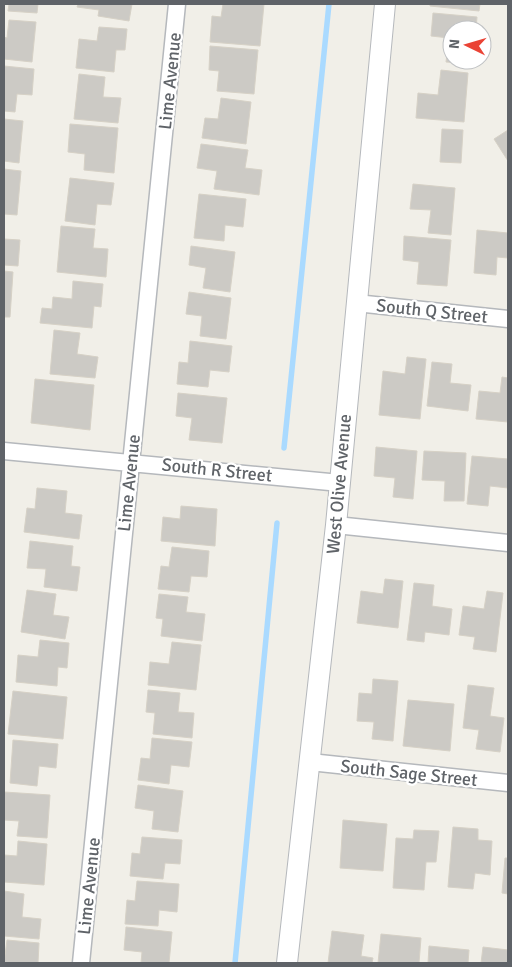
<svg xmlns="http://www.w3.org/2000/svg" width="512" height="967" font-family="Signika,sans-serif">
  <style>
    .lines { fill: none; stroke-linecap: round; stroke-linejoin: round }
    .stream { stroke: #aadaff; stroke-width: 5.5 }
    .building { fill: #cccac5; stroke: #d6d1c6 }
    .minor-casing { stroke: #b5b8bc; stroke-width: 19 }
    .tertiary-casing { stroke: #b5b8bc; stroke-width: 22 }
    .minor { stroke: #fff; stroke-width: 16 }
    .tertiary { stroke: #fff; stroke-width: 20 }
    .labels { text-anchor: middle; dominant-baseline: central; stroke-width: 4.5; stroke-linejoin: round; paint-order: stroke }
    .street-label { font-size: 18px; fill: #5f6368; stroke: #fff }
  </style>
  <rect width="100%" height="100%" fill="#f1efe8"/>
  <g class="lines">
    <path class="stream" d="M 284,448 L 329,4
      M 235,963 L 277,523"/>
  </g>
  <path class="building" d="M 9,4 L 38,4 L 37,13 L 8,11 Z
    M 78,4 L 132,4 L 129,21 L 98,16 L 99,10 L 77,7 Z
    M 223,4 L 264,4 L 260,46 L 210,42 L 212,16 L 221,17 Z
    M 430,4 L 480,4 L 479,11 L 430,6 Z
    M 433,13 L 477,17 L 476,30 L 452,30 L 452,60 L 473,60 L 473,64 L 446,62 L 449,38 L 431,36 Z
    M 9,20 L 36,22 L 32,62 L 4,59 L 4,37 L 7,38 Z
    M 99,27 L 127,29 L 125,50 L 116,50 L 114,72 L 76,68 L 79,39 L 97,41 Z
    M 210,46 L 258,50 L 254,94 L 217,91 L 219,71 L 209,70 Z
    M 4,66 L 34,69 L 32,95 L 17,94 L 15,112 L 4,111 Z
    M 441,70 L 468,73 L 464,122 L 416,118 L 418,93 L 438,95 Z
    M 79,74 L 105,77 L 103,97 L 121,98 L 118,123 L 74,119 Z
    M 221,98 L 251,102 L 246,144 L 202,138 L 205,118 L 218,119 Z
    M 4,119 L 23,121 L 19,163 L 4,161 Z
    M 70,124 L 118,128 L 114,173 L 84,170 L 85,154 L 68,152 Z
    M 442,129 L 463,130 L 461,163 L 440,162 Z
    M 508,130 L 508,161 L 494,139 Z
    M 201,144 L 248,150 L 245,168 L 262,170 L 259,195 L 214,189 L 217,171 L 197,168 Z
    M 4,169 L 21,171 L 17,215 L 4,214 Z
    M 70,178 L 114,183 L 111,205 L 97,204 L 95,225 L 65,221 Z
    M 413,184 L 455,188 L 451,235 L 428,233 L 431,210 L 410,209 Z
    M 199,194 L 246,199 L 243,227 L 225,225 L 224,241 L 194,238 Z
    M 61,226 L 95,229 L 93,248 L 108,249 L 106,277 L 57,272 Z
    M 477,230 L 508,233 L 508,258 L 497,257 L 496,275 L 474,273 Z
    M 404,236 L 451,240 L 447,286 L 417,284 L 419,262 L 403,260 Z
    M 4,239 L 20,240 L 18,266 L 4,265 Z
    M 191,246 L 235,252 L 230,292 L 203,288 L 206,268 L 189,265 Z
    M 4,271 L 13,272 L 10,317 L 4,317 Z
    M 73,281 L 103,284 L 101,307 L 94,306 L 92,328 L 40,323 L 42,308 L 52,309 L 53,297 L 72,299 Z
    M 189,292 L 231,298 L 226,339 L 200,336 L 202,316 L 186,314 Z
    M 54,330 L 80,333 L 77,354 L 98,357 L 95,378 L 50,374 Z
    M 190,341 L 232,346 L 229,372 L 210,370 L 208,387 L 177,384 L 179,362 L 188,363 Z
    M 407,357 L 426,359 L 420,419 L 379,415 L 383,371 L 405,374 Z
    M 432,362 L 452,364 L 450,383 L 471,385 L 468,411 L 427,406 Z
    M 502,377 L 508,378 L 508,422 L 476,419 L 479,391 L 500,393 Z
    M 35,379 L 94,385 L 90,430 L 31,423 Z
    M 178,393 L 227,398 L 222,443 L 189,440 L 192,418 L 176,416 Z
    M 376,447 L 417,451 L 413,499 L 393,497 L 395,478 L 374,476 Z
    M 424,451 L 466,453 L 464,501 L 444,501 L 445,481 L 422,480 Z
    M 472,456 L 508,459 L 508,488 L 490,486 L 488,506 L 467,504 Z
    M 37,488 L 67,491 L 65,513 L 82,515 L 79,539 L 24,532 L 27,508 L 35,509 Z
    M 181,506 L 217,509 L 215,546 L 161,541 L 163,517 L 180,519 Z
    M 30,541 L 73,546 L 71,566 L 80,567 L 77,591 L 44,587 L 46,569 L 27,568 Z
    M 172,547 L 209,551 L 207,577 L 191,576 L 189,592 L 158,589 L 161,566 L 169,567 Z
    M 385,579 L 403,581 L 398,628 L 357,623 L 361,591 L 383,594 Z
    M 414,583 L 434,585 L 432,606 L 452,609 L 449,635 L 425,632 L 424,642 L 407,640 Z
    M 27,590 L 56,594 L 53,615 L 69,617 L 65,639 L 21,632 Z
    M 487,591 L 503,593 L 496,652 L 473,649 L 475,637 L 459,635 L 463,606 L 484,609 Z
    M 159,594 L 188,597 L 186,612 L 205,614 L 202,641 L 161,636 L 163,619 L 156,618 Z
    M 40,640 L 69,643 L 67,668 L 58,667 L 57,686 L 16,682 L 18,655 L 38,657 Z
    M 172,642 L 201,645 L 196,690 L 148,685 L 150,662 L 169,664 Z
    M 373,679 L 398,681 L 393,741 L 372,739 L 374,722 L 357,721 L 359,693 L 372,694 Z
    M 468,685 L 494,688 L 490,716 L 504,718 L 500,752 L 476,749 L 479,730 L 463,728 Z
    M 148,690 L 180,693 L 178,712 L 194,713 L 192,738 L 153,734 L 155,713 L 146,712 Z
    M 13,691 L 67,697 L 63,739 L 8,734 Z
    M 408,700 L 454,704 L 450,751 L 403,746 Z
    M 152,738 L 192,742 L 189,767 L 171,765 L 169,784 L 138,780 L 141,758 L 150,759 Z
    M 13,740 L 58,744 L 56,768 L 39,766 L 37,786 L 10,783 Z
    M 138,785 L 183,791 L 178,832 L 152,829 L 154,811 L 135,808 Z
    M 4,792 L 50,795 L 47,838 L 17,836 L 19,821 L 4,820 Z
    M 343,820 L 387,824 L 383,871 L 340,868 Z
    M 453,827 L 478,829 L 478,840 L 492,841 L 490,875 L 475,873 L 473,889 L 448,887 Z
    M 414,830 L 439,831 L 436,862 L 426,862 L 424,890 L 393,888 L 396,838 L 413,839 Z
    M 142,837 L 182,840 L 180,864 L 165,863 L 163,879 L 130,876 L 132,853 L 140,854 Z
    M 18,841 L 47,844 L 44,885 L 4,882 L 4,855 L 17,856 Z
    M 505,858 L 508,858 L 508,894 L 502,893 Z
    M 137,881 L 179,884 L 177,912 L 159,910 L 158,926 L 125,924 L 127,900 L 135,901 Z
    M 4,891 L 24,894 L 22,917 L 41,919 L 39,939 L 4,936 Z
    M 126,927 L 172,932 L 169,963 L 141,963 L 142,952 L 124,950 Z
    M 332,931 L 364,935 L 361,956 L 373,958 L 372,963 L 328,963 Z
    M 381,934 L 421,938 L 419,963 L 378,963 Z
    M 7,940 L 39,943 L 38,963 L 4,963 Z
    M 429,946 L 469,950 L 468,963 L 428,963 Z
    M 483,947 L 508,950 L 508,963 L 481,963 Z"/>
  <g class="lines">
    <defs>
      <path id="minor" d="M 356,303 L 508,319
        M 4,451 L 340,483
        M 336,525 L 508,543
        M 310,762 L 508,783
        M 81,963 L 177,4"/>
      <path id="tertiary" d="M 287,963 L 336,525 L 385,4"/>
    </defs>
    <use href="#minor" class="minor-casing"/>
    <use href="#tertiary" class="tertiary-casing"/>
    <use href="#minor" class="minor"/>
    <use href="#tertiary" class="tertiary"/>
  </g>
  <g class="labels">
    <g class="street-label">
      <text transform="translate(170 81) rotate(-84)">Lime Avenue</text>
      <text transform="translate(432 311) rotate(6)">South Q Street</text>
      <text transform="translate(217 470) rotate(6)">South R Street</text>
      <text transform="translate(129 483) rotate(-84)">Lime Avenue</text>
      <text transform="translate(339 484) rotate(-85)">West Olive Avenue</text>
      <text transform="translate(409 773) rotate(6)">South Sage Street</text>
      <text transform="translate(89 886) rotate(-84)">Lime Avenue</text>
    </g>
  </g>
  <rect width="512" height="967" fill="none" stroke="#5f6368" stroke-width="10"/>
  <g transform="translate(467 45) rotate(275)"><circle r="24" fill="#ffffff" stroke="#bfc1c3"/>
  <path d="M0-4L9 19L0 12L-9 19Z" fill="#ea4335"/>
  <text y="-8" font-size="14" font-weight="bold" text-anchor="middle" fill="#5f6368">N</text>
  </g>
</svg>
